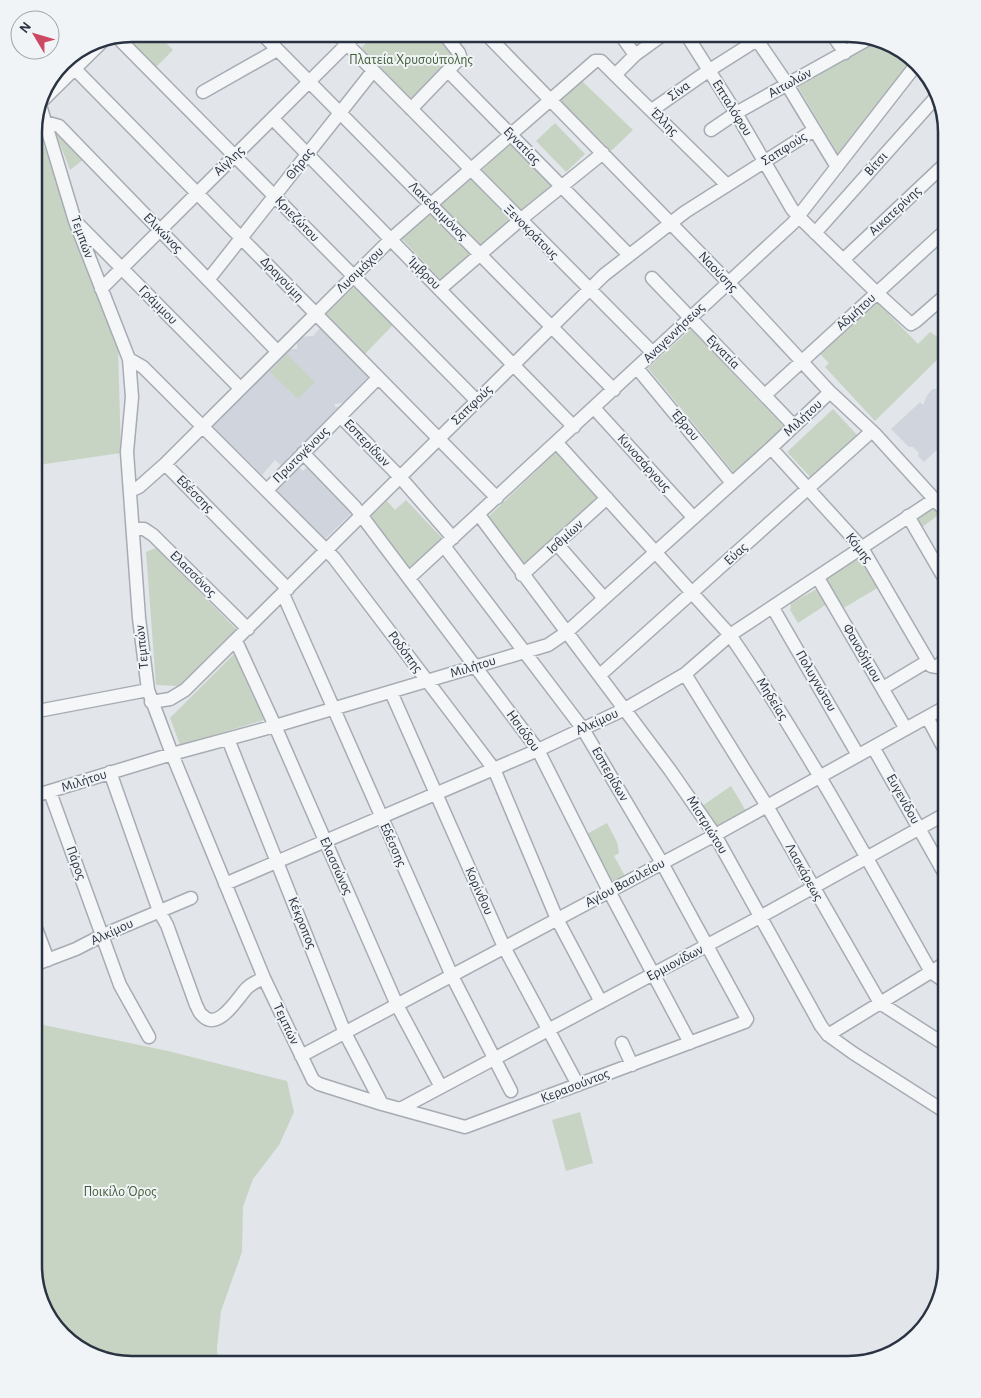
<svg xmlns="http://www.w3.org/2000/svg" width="981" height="1398" font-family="'Alegreya Sans',sans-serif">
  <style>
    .built { fill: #d0d4dc }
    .green { fill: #c8d4c3 }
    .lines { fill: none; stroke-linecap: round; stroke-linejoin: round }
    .minor-casing { stroke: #a7acb4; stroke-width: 15 }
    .minor { stroke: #f4f6f8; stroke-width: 12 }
    .labels { text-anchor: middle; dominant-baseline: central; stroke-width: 4; stroke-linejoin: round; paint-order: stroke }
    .park-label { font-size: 14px; fill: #405d37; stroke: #f1f4f7 }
    .street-label { font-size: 14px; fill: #2a3342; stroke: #f1f4f7 }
    .rim { fill: none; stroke: #2a3342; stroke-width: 2.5 }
  </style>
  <rect width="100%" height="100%" fill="#e2e5ea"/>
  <path class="built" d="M 320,328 L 368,377 L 343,403 L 335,404 L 335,407 L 339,407 L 292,455 L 290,455 L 282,466 L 275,460 L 262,475 L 212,426 L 289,349 L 297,349 L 297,340 L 300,337 L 313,336 Z
    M 947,379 L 947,440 L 924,462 L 918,456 L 919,453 L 913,447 L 909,447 L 891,429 L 920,402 L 923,405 L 928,394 L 933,389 L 938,389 Z
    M 297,466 L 303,471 L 308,466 L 322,482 L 353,512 L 324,540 L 274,489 Z"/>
  <path class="green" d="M 132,34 L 158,34 L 173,50 L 156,67 L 124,35 Z
    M 375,34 L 436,34 L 454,56 L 412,100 L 361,48 Z
    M 878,41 L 898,47 L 912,60 L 838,154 L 798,87 Z
    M 581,80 L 633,130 L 611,151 L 560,100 Z
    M 35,121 L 118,348 L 121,453 L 45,464 L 34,468 L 34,125 Z
    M 555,123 L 585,154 L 566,172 L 536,141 Z
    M 59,135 L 84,159 L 70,170 L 57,136 Z
    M 511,142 L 554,185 L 522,213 L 481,171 Z
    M 470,178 L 512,219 L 482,246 L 440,205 Z
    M 432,213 L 473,254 L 442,281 L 402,239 Z
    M 354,287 L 393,325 L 365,354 L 326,314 Z
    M 876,301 L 918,344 L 930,332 L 947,343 L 947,350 L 875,421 L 825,367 L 829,363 L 819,353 Z
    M 691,329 L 784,427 L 734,473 L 648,368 Z
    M 287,354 L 315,382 L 298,399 L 270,372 Z
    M 833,409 L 858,436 L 812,479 L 787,452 Z
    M 556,452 L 599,497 L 523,566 L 487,518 Z
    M 406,500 L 443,539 L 408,571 L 369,518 L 387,501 L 395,510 Z
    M 932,508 L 935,508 L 941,513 L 921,528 L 915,518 Z
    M 156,548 L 236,629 L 179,686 L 156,685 L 146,552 Z
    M 861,556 L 879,587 L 842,609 L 824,580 Z
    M 817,589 L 827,604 L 798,623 L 790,610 L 791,603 Z
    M 234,654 L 264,720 L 180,745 L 170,718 Z
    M 731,786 L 746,811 L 718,827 L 702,806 Z
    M 607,823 L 617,842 L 619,853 L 614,856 L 625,876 L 611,884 L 585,835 Z
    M 34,1023 L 168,1051 L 287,1081 L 294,1112 L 279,1145 L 253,1179 L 243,1207 L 242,1252 L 221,1311 L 217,1348 L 218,1364 L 126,1364 L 83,1351 L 47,1315 L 34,1266 Z
    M 580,1112 L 593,1163 L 566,1171 L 552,1120 Z"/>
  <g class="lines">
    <defs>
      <path id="minor" d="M 262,34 L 614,390
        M 337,34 L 653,353
        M 486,34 L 728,282 L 830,392 L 876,435 L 947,513
        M 620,34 L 635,55
        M 686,34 L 736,113 L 792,209 L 799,217 L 877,293 L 911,324 L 916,321 L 947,294
        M 753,34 L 783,78 L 837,167
        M 832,34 L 845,53
        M 117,37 L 477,401
        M 66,60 L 497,498
        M 448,71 L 629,255
        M 615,75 L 635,55 L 664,34
        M 203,92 L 277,50
        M 40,103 L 105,39
        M 40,105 L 75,221 L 129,359 L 132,397 L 127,452 L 139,618 L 148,690 L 172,754 L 264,978 L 313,1080 L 319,1084 L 382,1104 L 465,1127 L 745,1022 L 747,1019 L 662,863 L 583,729 L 444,546
        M 411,109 L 459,59 L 460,56 L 459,53 L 444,34
        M 652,110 L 708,71 L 757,40
        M 273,119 L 574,427
        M 45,122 L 59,126 L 277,351
        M 711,130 L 736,113 L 870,38
        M 79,225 L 240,388
        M 815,233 L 937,96
        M 843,260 L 947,162
        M 652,278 L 794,426
        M 208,280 L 373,71
        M 101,289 L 357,34
        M 440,289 L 520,220 L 603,153
        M 129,359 L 143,367 L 334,558 L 494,769 L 557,919 L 601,1002
        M 637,368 L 732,483
        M 765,395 L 947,229
        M 594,408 L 693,517
        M 340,416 L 400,477 L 453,538
        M 557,443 L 730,635 C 804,743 867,858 931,972 L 947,983
        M 771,448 L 862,548 L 928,661
        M 303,453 L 355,507 L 538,750 L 609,891 L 690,1043
        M 165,464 L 288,589
        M 267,490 L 378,378
        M 130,491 L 139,487 L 165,464 L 391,239 L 595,61 L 601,61 L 615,75 L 727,185
        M 479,515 L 670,770 L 715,835 L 821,1026 L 828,1035 L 853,1053 L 947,1113
        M 908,516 L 947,583
        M 133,529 L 144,529 L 153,535 L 248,629
        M 557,544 L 603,597
        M 522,575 L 607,498
        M 409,578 L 793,223 L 916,65
        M 818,578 L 906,729
        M 283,594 L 452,976 L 511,1091
        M 773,608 L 858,755
        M 236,641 L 275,726 L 397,1005 L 441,1087
        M 685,674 L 767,806 L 880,1003 L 947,1046
        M 600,675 L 872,431
        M 883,688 L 928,661 L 931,666 L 937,667 L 947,657
        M 391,692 L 504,947 L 578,1085
        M 151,702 L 170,699 L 185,690 L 604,275 L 685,212 L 814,130
        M 43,710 L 148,690
        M 927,717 L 947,754
        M 228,739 L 345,1033 L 382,1104
        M 873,747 L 947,878
        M 110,772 L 159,911 L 167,925 L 196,1005 C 198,1008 199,1013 202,1015 C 218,1033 238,997 247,988 C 252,983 258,981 264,978
        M 50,792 L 120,985 L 149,1037
        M 34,796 L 172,754 L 275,726 L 548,645 L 567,632 L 771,448 L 830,392
        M 225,884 L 538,750 L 625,709 L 685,674 L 730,635 L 935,499
        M 34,923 L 48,960
        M 34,965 L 76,949 L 103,935 L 191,898
        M 828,1035 L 947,962
        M 622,1043 L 632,1065
        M 301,1056 L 715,835 L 947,706
        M 400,1109 L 760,917 L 947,813"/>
    </defs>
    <use href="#minor" class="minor-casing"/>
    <use href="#minor" class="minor"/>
  </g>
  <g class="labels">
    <g class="park-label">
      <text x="411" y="60">Πλατεία Χρυσούπολης</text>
      <text x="120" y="1192">Ποικίλο Όρος</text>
    </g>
    <g class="street-label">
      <text transform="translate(790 83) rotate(-29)">Αιτωλών</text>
      <text transform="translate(679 91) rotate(-36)">Σίνα</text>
      <text transform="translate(732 108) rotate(58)">Επταλόφου</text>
      <text transform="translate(664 122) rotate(45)">Έλλης</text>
      <text transform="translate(522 146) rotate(46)">Εγνατίας</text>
      <text transform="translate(784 149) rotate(-32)">Σαπφούς</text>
      <text transform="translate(229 161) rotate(-44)">Αίγλης</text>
      <text transform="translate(300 164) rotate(-52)">Θήρας</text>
      <text transform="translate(876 164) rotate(-48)">Βίτσι</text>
      <text transform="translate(438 211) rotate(45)">Λακεδαιμόνος</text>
      <text transform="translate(895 211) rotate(-43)">Αικατερίνης</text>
      <text transform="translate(297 219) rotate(46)">Κριεζώτου</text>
      <text transform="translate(531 232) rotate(45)">Ξενοκράτους</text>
      <text transform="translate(163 233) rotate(46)">Ελικώνος</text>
      <text transform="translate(82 237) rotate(70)">Τεμπών</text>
      <text transform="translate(360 270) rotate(-44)">Λυσιμάχου</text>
      <text transform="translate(718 272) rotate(46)">Ναούσης</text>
      <text transform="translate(424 273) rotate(45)">Ίμβρου</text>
      <text transform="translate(282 279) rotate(46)">Δραγούμη</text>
      <text transform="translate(158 305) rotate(45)">Γράμμου</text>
      <text transform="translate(856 312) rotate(-42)">Αδμήτου</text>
      <text transform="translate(674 333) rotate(-44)">Αναγεννήσεως</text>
      <text transform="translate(723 352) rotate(46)">Εγνατία</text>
      <text transform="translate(472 405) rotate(-44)">Σαπφούς</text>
      <text transform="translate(803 418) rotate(-43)">Μιλήτου</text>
      <text transform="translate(685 425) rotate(50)">Έβρου</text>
      <text transform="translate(367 443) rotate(46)">Εσπερίδων</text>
      <text transform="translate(301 455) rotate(-45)">Πρωτογένους</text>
      <text transform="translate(644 463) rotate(48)">Κυνοσάργους</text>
      <text transform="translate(195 494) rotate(45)">Εδέσσης</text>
      <text transform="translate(565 537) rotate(-42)">Ισθμίων</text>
      <text transform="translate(859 548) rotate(52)">Κόμης</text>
      <text transform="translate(736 554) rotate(-42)">Εύας</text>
      <text transform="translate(193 574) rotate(45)">Ελασσόνος</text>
      <text transform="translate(142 647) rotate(-96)">Τεμπών</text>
      <text transform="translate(405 652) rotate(53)">Ροδόπης</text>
      <text transform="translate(862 653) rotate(60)">Φανοδήμου</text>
      <text transform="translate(473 667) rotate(-17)">Μιλήτου</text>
      <text transform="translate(816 681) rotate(60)">Πολυγνώτου</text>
      <text transform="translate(772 699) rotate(58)">Μηδείας</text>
      <text transform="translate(597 722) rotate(-25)">Αλκίμου</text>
      <text transform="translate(523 731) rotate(54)">Ησιόδου</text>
      <text transform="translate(610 774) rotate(60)">Εσπερίδων</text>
      <text transform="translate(84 781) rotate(-18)">Μιλήτου</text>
      <text transform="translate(903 799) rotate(61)">Ευγενίδου</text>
      <text transform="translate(707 825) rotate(58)">Μιστριώτου</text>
      <text transform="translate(393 845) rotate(66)">Εδέσσης</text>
      <text transform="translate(76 863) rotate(70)">Πάρος</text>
      <text transform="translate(336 866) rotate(66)">Ελασσώνος</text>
      <text transform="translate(804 872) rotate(61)">Λασκάρεως</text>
      <text transform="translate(625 883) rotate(-28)">Αγίου Βασιλείου</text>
      <text transform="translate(479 891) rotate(66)">Κορίνθου</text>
      <text transform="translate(302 923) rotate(68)">Κέκροπος</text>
      <text transform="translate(112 932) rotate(-25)">Αλκίμου</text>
      <text transform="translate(675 963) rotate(-28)">Ερμιονίδων</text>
      <text transform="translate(286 1024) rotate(65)">Τεμπών</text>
      <text transform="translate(575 1086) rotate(-21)">Κερασούντος</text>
    </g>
  </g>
  <path d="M0 0H981V1398H0ZM132 42H848A90 90 0 0 1 938 132V1266A90 90 0 0 1 848 1356H132A90 90 0 0 1 42 1266V132A90 90 0 0 1 132 42Z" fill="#f1f4f7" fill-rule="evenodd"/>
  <path class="rim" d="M132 42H848A90 90 0 0 1 938 132V1266A90 90 0 0 1 848 1356H132A90 90 0 0 1 42 1266V132A90 90 0 0 1 132 42Z"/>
  <g transform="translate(35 35) rotate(308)"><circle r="24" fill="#f1f4f7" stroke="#a1a7af"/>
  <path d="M0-4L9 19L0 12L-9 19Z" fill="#cc4961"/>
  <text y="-8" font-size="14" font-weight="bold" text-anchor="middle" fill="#2a3342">N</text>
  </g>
</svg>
